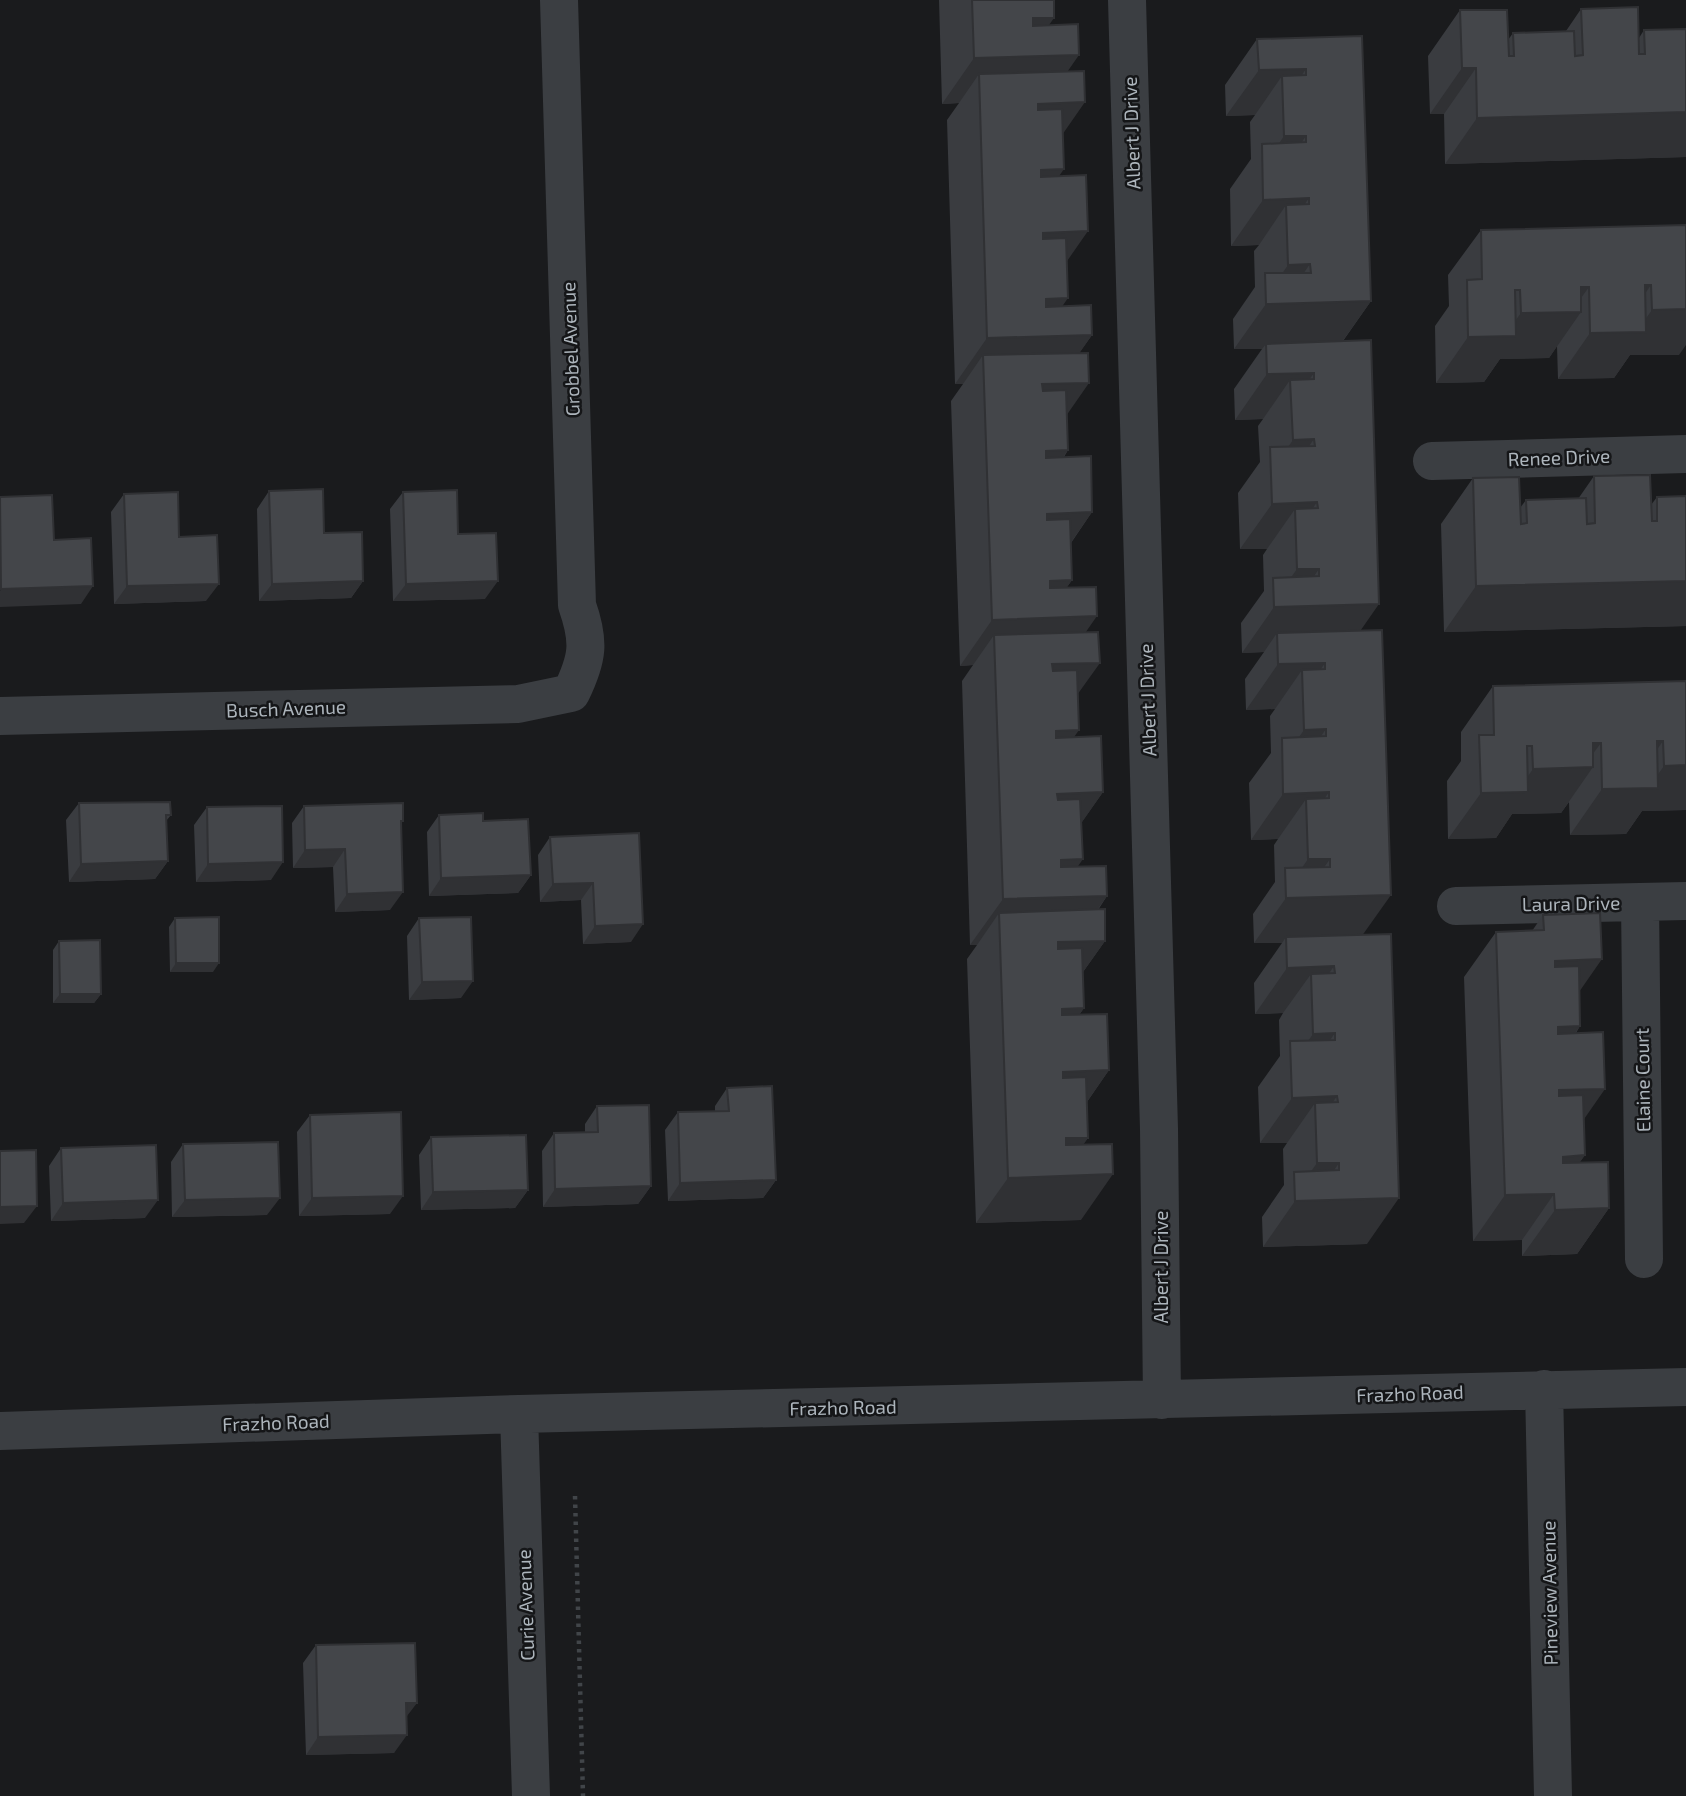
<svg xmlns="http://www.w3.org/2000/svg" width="1686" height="1796" font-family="'Exo 2',sans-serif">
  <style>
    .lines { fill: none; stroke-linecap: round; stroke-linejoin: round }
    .path { stroke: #414549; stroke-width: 4.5; stroke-dasharray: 3.5 5; stroke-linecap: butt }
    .minor { stroke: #3b3e42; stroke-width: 38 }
    .wall { fill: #3a3c40 }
    .shaded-wall { fill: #303134 }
    .building { fill: #44464a; stroke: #303134; stroke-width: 2 }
    .labels { text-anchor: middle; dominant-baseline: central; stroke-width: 5; stroke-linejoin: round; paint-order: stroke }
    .street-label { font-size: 19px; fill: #adb5bc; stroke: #151618 }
  </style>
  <rect width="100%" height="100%" fill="#1a1b1d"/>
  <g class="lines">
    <path class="path" d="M 575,1496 L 583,1796"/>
    <path class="minor" d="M 1127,0 L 1159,1129 L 1162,1400
      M 1432,461 L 1686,454
      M 0,716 L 518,704 L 571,693 C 588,658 590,642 577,605 L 559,0
      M 1640,902 L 1644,1259
      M 1456,906 L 1686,901
      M 1544,1389 L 1553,1796
      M 519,1414 L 531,1796
      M 0,1431 L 519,1414 L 1686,1387"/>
  </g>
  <path class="wall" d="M 939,0 L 1054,0 L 1049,25 L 1067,72 L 1059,176 L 1066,262 L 1062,306 L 1092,335 L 1079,353 L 1067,415 L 1068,450 L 1064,457 L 1092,512 L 1071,543 L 1072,580 L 1067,587 L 1086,632 L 1077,694 L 1074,737 L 1103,792 L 1081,823 L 1077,867 L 1107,896 L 1098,910 L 1105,941 L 1083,972 L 1084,1008 L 1079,1015 L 1109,1070 L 1087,1102 L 1088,1138 L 1083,1144 L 1081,1220 L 976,1223 L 967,959 L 977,945 L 970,945 L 962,681 L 973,665 L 960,666 L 951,401 L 963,384 L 955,384 L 947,120 L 959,103 L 942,104 Z
    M 1581,9 L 1639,38 L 1644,30 L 1686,157 L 1445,164 L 1444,114 L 1430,114 L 1428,56 L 1460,10 L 1508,40 L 1513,33 L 1566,31 Z
    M 1362,36 L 1371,301 L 1343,341 L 1361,631 L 1363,935 L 1367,1244 L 1263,1247 L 1262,1217 L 1284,1185 L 1283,1149 L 1287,1143 L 1260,1143 L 1258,1087 L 1280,1056 L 1279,1020 L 1283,1013 L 1255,1014 L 1254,983 L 1282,943 L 1254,943 L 1253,914 L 1275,882 L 1274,845 L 1278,839 L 1251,840 L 1249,783 L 1271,753 L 1270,716 L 1275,709 L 1246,710 L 1245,679 L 1264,652 L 1242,653 L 1241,623 L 1264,591 L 1263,555 L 1267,549 L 1240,549 L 1238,493 L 1260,462 L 1258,426 L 1263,419 L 1235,420 L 1234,389 L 1262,349 L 1234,349 L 1233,319 L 1255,287 L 1254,251 L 1259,245 L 1231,246 L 1230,189 L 1251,159 L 1250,122 L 1255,115 L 1226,116 L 1225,85 L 1257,39 Z
    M 1686,225 L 1679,355 L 1630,355 L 1614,378 L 1558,379 L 1557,346 L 1549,358 L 1500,359 L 1484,382 L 1436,383 L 1435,326 L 1449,306 L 1448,275 L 1481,230 Z
    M 1594,476 L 1651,505 L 1657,497 L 1686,626 L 1444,632 L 1441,524 L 1473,478 L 1520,508 L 1526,500 L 1578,499 Z
    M 269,491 L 363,581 L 351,598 L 259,601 L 257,509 Z
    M 403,492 L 485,599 L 393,601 L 390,509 Z
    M 124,494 L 179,537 L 206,601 L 114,604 L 111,512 Z
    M 1686,681 L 1686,810 L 1642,811 L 1626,834 L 1570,835 L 1569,802 L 1561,813 L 1512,814 L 1496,838 L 1448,839 L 1447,781 L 1461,761 L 1461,732 L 1493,686 Z
    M 79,803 L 171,815 L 166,821 L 168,861 L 155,879 L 69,882 L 66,820 Z
    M 304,806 L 403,821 L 401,824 L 390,910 L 335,912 L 333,867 L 293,868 L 292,823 Z
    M 207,807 L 271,880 L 196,882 L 194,825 Z
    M 439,815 L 483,821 L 531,875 L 518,893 L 429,896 L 427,832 Z
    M 639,833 L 631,942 L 583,944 L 581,900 L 540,902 L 538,855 L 550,837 Z
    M 1543,915 L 1579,991 L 1580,1026 L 1576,1033 L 1583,1120 L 1585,1155 L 1579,1163 L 1609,1208 L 1577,1254 L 1522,1256 L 1522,1240 L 1473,1241 L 1464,977 L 1496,932 L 1532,931 Z
    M 175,918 L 213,972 L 170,972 L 169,927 Z
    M 419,918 L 461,998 L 409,1000 L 407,936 Z
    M 59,941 L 101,994 L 94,1003 L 53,1003 L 53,950 Z
    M 727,1088 L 776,1180 L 763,1198 L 668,1201 L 665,1130 L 678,1112 L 715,1111 L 715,1106 Z
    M 597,1106 L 651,1186 L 638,1204 L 543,1207 L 542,1151 L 554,1133 L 585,1133 L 585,1124 Z
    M 310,1115 L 390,1214 L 299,1216 L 297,1132 Z
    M 431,1137 L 528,1190 L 515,1208 L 421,1210 L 419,1155 Z
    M 183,1144 L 267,1215 L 172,1217 L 171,1162 Z
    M 61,1148 L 145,1218 L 51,1221 L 49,1166 Z
    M 316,1645 L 406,1718 L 394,1753 L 306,1755 L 303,1663 Z"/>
  <path class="shaded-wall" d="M 1033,18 L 1054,18 L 1027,56 L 1079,55 L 1047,101 L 979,74 L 959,103 L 942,104 L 974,58 Z
    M 1462,68 L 1476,68 L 1444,114 L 1430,114 Z
    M 1306,69 L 1283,102 L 1282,76 L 1255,115 L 1226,116 L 1259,70 Z
    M 1085,102 L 1053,148 L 1006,149 L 1038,104 Z
    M 1686,112 L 1686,157 L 1445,164 L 1477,118 Z
    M 1284,136 L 1306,136 L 1274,181 L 1263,167 Z
    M 1064,169 L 1032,215 L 1041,170 Z
    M 1309,198 L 1287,230 L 1286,205 L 1259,245 L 1231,246 L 1263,200 Z
    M 1088,231 L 1056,277 L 1010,278 L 1043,233 Z
    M 1310,264 L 1283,303 L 1371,301 L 1339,346 L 1266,344 L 1262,349 L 1234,349 L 1266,304 L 1266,297 L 1288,265 Z
    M 1645,285 L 1651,285 L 1619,331 Z
    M 1581,287 L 1589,287 L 1571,312 L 1581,312 L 1549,358 L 1500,359 L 1484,382 L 1436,383 L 1468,337 L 1504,336 L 1521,313 Z
    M 1068,298 L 1041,337 L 1092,335 L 1060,381 L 983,355 L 963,384 L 955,384 L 987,338 L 1046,299 Z
    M 1686,309 L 1686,345 L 1679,355 L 1630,355 L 1614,378 L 1558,379 L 1590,333 L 1636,332 L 1652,310 Z
    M 1314,373 L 1291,405 L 1290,380 L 1263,419 L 1235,420 L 1267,374 Z
    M 1089,383 L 1057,429 L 1010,430 L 1042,384 Z
    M 1314,439 L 1282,485 L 1271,471 L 1293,440 Z
    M 1068,450 L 1036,496 L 1046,451 Z
    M 1317,502 L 1296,533 L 1295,509 L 1267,549 L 1240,549 L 1272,504 Z
    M 1092,512 L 1060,558 L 1015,560 L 1047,514 Z
    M 1297,569 L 1319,569 L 1292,607 L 1379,604 L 1347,650 L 1277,633 L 1264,652 L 1242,653 L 1274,607 L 1274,601 Z
    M 1072,580 L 1045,618 L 1097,616 L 1065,662 L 994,635 L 973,665 L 960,666 L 992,620 L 1050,581 Z
    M 363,581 L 351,598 L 259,601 L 272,584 Z
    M 498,581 L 485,599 L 393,601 L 406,584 Z
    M 1686,581 L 1686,626 L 1444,632 L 1476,586 Z
    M 219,584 L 206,601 L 114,604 L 127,586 Z
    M 93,586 L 81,604 L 0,607 L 0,591 L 1,589 Z
    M 1100,663 L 1067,709 L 1020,710 L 1052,664 Z
    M 1325,663 L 1303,695 L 1302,670 L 1275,709 L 1246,710 L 1278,664 Z
    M 1326,729 L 1294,775 L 1282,761 L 1304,730 Z
    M 1079,730 L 1047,776 L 1056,731 Z
    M 1657,741 L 1663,741 L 1631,787 Z
    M 1593,743 L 1601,743 L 1583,767 L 1593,767 L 1561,813 L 1512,814 L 1496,838 L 1448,839 L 1481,793 L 1516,793 L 1533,769 Z
    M 1686,765 L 1686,810 L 1642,811 L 1626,834 L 1570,835 L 1602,789 L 1648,788 L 1664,766 Z
    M 1103,792 L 1071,838 L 1025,840 L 1057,794 Z
    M 1329,792 L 1307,824 L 1306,799 L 1278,839 L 1251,840 L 1283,794 Z
    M 345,849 L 333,867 L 293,868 L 305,850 Z
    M 1083,859 L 1056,898 L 1107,896 L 1075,941 L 1105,941 L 1073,986 L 999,913 L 977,945 L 970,945 L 1003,899 L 1061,860 Z
    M 1308,859 L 1330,859 L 1303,897 L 1391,895 L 1359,940 L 1286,937 L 1282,943 L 1254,943 L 1286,898 L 1286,891 Z
    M 168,861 L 155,879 L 69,882 L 81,864 Z
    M 283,862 L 271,880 L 196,882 L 208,864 Z
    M 531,875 L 518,893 L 429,896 L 441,878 Z
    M 593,883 L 581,900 L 540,902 L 553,884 Z
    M 403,892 L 390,910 L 335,912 L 347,894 Z
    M 643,924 L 631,942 L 583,944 L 595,926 Z
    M 1602,959 L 1570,1005 L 1522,1006 L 1555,961 Z
    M 176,963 L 219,963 L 213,972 L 170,972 Z
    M 1334,966 L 1312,999 L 1311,974 L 1283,1013 L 1255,1014 L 1287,968 Z
    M 473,981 L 461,998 L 409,1000 L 422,982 Z
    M 60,994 L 101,994 L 94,1003 L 53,1003 Z
    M 1084,1008 L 1052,1054 L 1062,1009 Z
    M 1580,1026 L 1548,1072 L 1558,1027 Z
    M 1335,1033 L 1303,1079 L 1291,1065 L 1313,1034 Z
    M 1109,1070 L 1077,1116 L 1031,1117 L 1063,1072 Z
    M 1605,1089 L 1573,1135 L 1527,1136 L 1559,1090 Z
    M 1337,1096 L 1316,1127 L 1315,1103 L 1287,1143 L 1260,1143 L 1292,1098 Z
    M 1066,1138 L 1088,1138 L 1061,1176 L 1113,1174 L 1081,1220 L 976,1223 L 1008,1178 Z
    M 1585,1155 L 1554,1199 L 1554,1194 L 1522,1240 L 1473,1241 L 1505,1195 L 1563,1157 Z
    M 1317,1163 L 1339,1163 L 1313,1201 L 1399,1198 L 1367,1244 L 1263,1247 L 1295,1201 L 1294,1195 Z
    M 776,1180 L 763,1198 L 668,1201 L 680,1183 Z
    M 651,1186 L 638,1204 L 543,1207 L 555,1189 Z
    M 528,1190 L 515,1208 L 421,1210 L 433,1192 Z
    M 403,1196 L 390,1214 L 299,1216 L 312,1198 Z
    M 280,1198 L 267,1215 L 172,1217 L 185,1200 Z
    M 158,1200 L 145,1218 L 51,1221 L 63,1203 Z
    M 37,1206 L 24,1223 L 0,1224 L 0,1207 Z
    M 1609,1208 L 1577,1254 L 1522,1256 L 1555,1210 Z
    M 406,1703 L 417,1703 L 404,1720 Z
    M 407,1735 L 394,1753 L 306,1755 L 318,1737 Z"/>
  <path class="building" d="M 972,0 L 1054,0 L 1054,18 L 1033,18 L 1033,26 L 1078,24 L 1079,55 L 974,58 Z
    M 1638,7 L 1639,54 L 1645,54 L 1644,30 L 1686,29 L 1686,112 L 1477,118 L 1476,68 L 1462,68 L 1460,10 L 1507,10 L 1509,56 L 1514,56 L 1513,33 L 1574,31 L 1575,56 L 1583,55 L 1581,9 Z
    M 1362,36 L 1371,301 L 1266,304 L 1265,273 L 1311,273 L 1310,264 L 1288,265 L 1286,205 L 1309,204 L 1309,198 L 1263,200 L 1262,144 L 1306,142 L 1306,136 L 1284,136 L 1282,76 L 1306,75 L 1306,69 L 1259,70 L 1257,39 Z
    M 1084,71 L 1085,102 L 1038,104 L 1038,110 L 1062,109 L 1064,169 L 1041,170 L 1041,177 L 1086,175 L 1088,231 L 1043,233 L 1043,239 L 1066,238 L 1068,298 L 1046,299 L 1046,307 L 1091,305 L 1092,335 L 987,338 L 979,74 Z
    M 1686,225 L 1686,309 L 1652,310 L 1651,285 L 1645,285 L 1646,332 L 1590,333 L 1589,287 L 1581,287 L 1581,312 L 1521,313 L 1520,290 L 1515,290 L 1516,336 L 1468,337 L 1467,280 L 1482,279 L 1481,230 Z
    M 1371,340 L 1379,604 L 1274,607 L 1273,578 L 1319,576 L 1319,569 L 1297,569 L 1295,509 L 1318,508 L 1317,502 L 1272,504 L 1270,447 L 1315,446 L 1314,439 L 1293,440 L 1290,380 L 1314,379 L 1314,373 L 1267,374 L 1266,344 Z
    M 1088,353 L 1089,383 L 1042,384 L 1043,391 L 1066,390 L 1068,450 L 1046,451 L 1046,458 L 1091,456 L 1092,512 L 1047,514 L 1047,520 L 1070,519 L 1072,580 L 1050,581 L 1050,588 L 1096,587 L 1097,616 L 992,620 L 983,355 Z
    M 1650,475 L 1652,521 L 1657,521 L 1657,497 L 1686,496 L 1686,581 L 1476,586 L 1473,478 L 1519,477 L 1521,524 L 1527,523 L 1526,500 L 1586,498 L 1587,524 L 1595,523 L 1594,476 Z
    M 323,489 L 324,533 L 362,532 L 363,581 L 272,584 L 269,491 Z
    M 457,490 L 458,534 L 496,533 L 498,581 L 406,584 L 403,492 Z
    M 178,492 L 179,537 L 217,535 L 219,584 L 127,586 L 124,494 Z
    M 52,495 L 54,540 L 91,538 L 93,586 L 1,589 L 0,497 Z
    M 1382,630 L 1391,895 L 1286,898 L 1285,868 L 1330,867 L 1330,859 L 1308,859 L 1306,799 L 1329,798 L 1329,792 L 1283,794 L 1282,738 L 1326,736 L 1326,729 L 1304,730 L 1302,670 L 1325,669 L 1325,663 L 1278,664 L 1277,633 Z
    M 1098,632 L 1100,663 L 1052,664 L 1053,671 L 1077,670 L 1079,730 L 1056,731 L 1056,738 L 1101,736 L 1103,792 L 1057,794 L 1058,800 L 1080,799 L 1083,859 L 1061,860 L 1061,867 L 1106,866 L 1107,896 L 1003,899 L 994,635 Z
    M 1686,681 L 1686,765 L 1664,766 L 1663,741 L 1657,741 L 1658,788 L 1602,789 L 1601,743 L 1593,743 L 1593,767 L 1533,769 L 1532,746 L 1527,746 L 1528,792 L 1481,793 L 1479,735 L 1494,735 L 1493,686 Z
    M 170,802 L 171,815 L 166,815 L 168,861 L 81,864 L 79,803 Z
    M 403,803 L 403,821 L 401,821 L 403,892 L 347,894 L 345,849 L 305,850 L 304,806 Z
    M 282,806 L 283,862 L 208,864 L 207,807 Z
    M 483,813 L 483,821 L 528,819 L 531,875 L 441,878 L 439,815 Z
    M 639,833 L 643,924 L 595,926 L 593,883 L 553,884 L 550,837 Z
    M 1105,909 L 1105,941 L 1058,942 L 1058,949 L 1082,948 L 1084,1008 L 1062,1009 L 1062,1015 L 1107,1014 L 1109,1070 L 1063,1072 L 1063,1078 L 1086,1077 L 1088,1138 L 1066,1138 L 1066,1145 L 1112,1144 L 1113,1174 L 1008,1178 L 999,913 Z
    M 1600,913 L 1602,959 L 1555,961 L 1555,967 L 1579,966 L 1580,1026 L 1558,1027 L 1558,1034 L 1603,1032 L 1605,1089 L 1559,1090 L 1559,1096 L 1583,1095 L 1585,1155 L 1563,1157 L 1563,1163 L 1608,1162 L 1609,1208 L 1555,1210 L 1554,1194 L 1505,1195 L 1496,932 L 1544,930 L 1543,915 Z
    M 219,917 L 219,963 L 176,963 L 175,918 Z
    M 471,917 L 473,981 L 422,982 L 419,918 Z
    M 1391,934 L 1399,1198 L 1295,1201 L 1294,1172 L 1339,1170 L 1339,1163 L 1317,1163 L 1315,1103 L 1338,1102 L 1337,1096 L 1292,1098 L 1290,1041 L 1335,1040 L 1335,1033 L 1313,1034 L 1311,974 L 1335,973 L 1334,966 L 1287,968 L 1286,937 Z
    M 100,940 L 101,994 L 60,994 L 59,941 Z
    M 772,1086 L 776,1180 L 680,1183 L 678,1112 L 729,1111 L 727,1088 Z
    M 649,1105 L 651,1186 L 555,1189 L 554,1133 L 598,1132 L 597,1106 Z
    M 401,1112 L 403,1196 L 312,1198 L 310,1115 Z
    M 526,1135 L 528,1190 L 433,1192 L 431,1137 Z
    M 278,1142 L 280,1198 L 185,1200 L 183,1144 Z
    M 156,1145 L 158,1200 L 63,1203 L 61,1148 Z
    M 36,1150 L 37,1206 L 0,1207 L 0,1151 Z
    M 415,1643 L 417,1703 L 406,1703 L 407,1735 L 318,1737 L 316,1645 Z"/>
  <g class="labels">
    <g class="street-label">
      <text transform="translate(1131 133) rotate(-92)">Albert J Drive</text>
      <text transform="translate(570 349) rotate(-92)">Grobbel Avenue</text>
      <text transform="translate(1559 457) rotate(-2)">Renee Drive</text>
      <text transform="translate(1147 700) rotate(-92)">Albert J Drive</text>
      <text transform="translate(286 708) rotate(-2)">Busch Avenue</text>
      <text transform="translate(1571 903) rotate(-1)">Laura Drive</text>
      <text transform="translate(1642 1080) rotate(-91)">Elaine Court</text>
      <text transform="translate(1160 1267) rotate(-90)">Albert J Drive</text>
      <text transform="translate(1410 1393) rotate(-2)">Frazho Road</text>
      <text transform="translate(843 1407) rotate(-1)">Frazho Road</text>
      <text transform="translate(276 1422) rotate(-2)">Frazho Road</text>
      <text transform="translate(1549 1593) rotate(-91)">Pineview Avenue</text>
      <text transform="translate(525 1605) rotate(-92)">Curie Avenue</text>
    </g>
  </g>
</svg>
